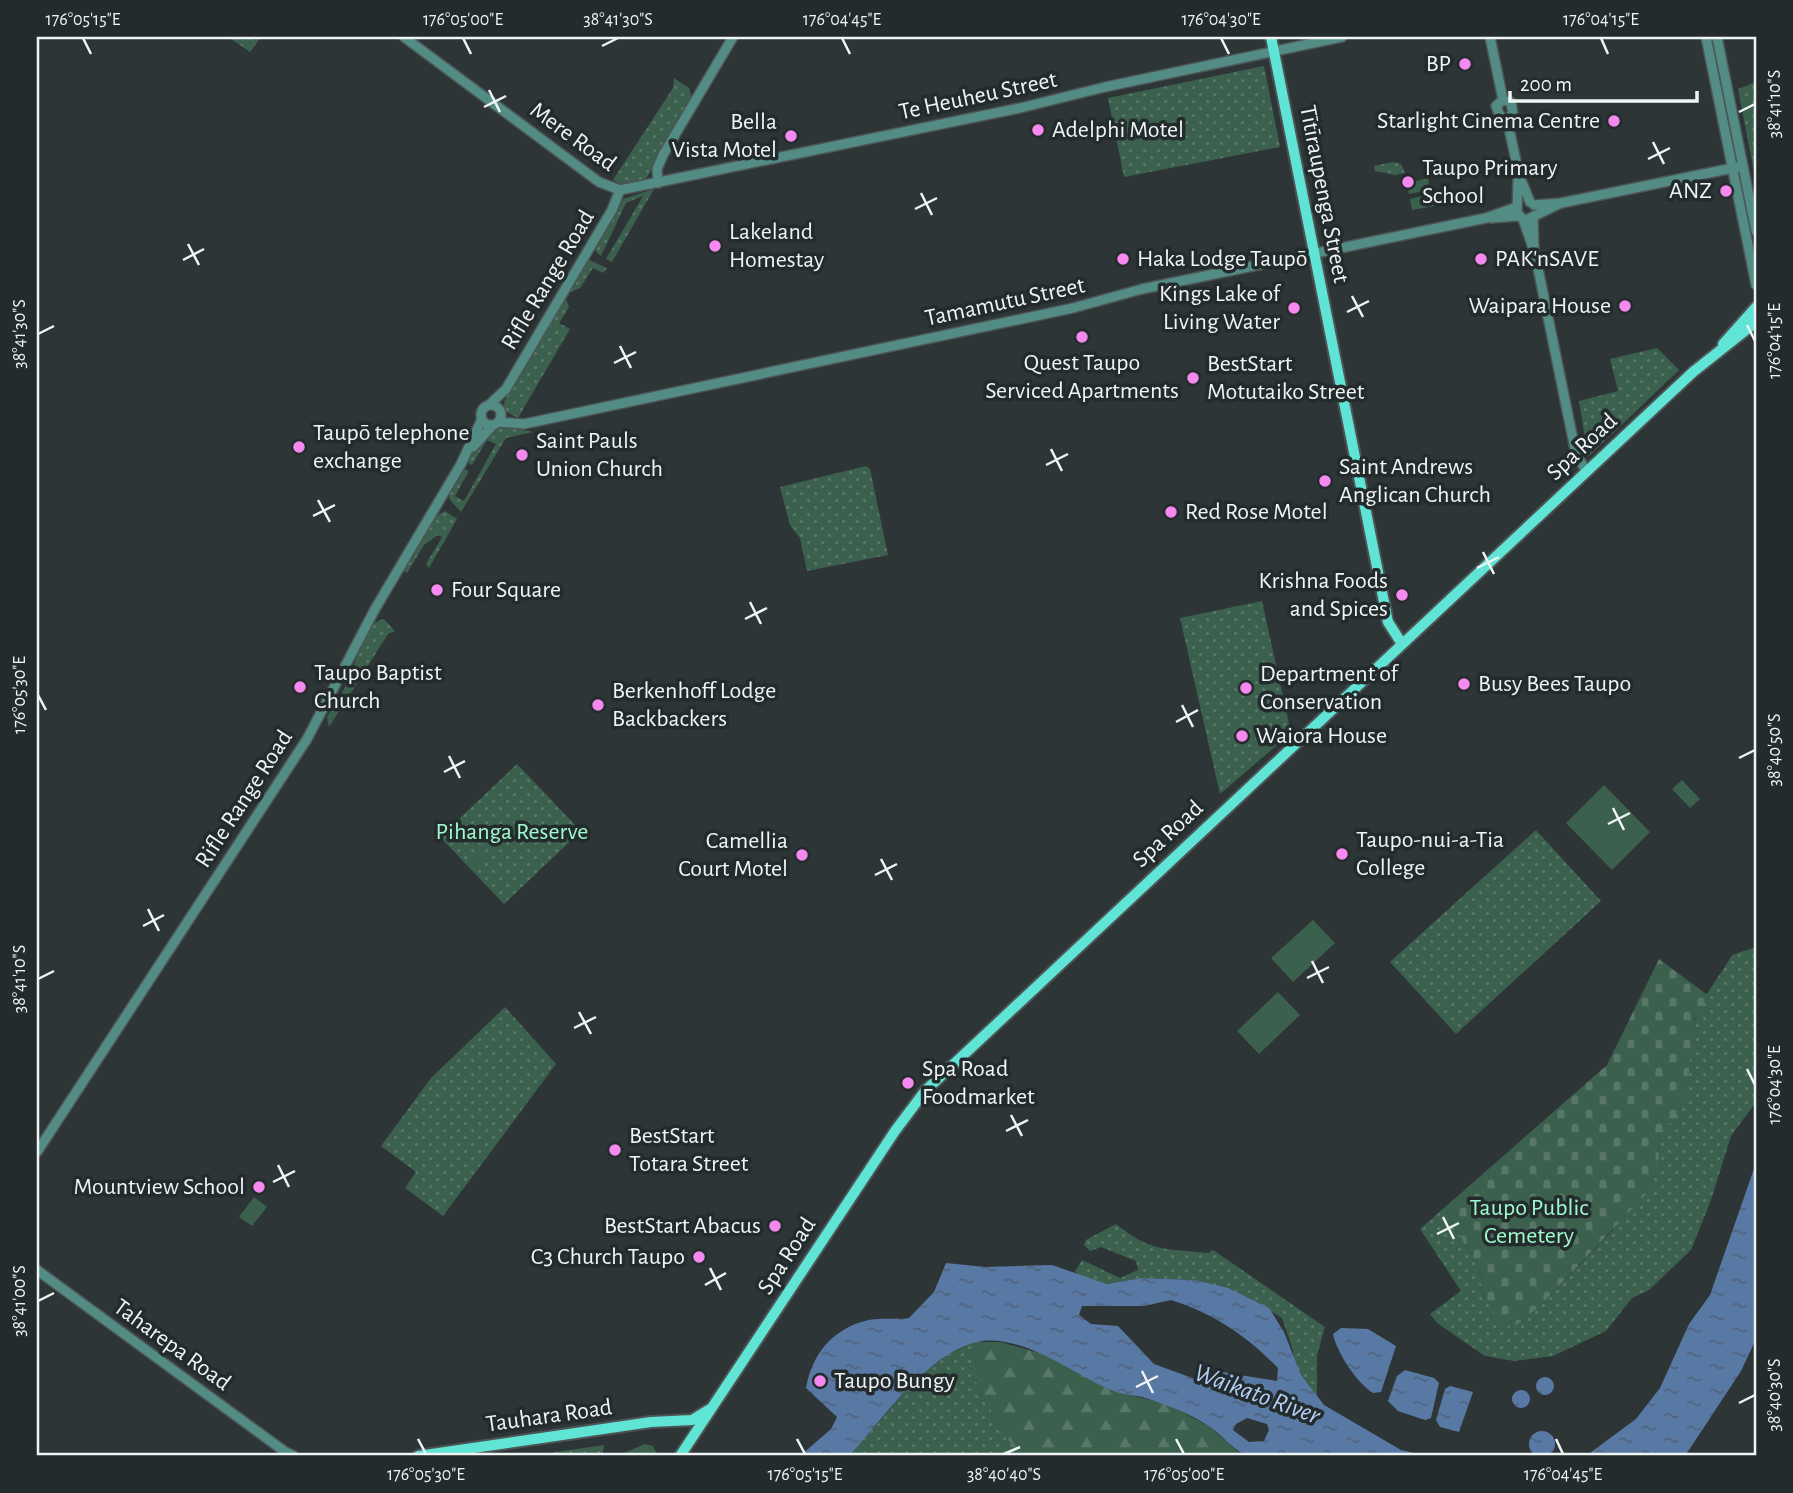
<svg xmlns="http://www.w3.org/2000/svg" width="1793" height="1493" font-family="'Alegreya Sans',sans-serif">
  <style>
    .green { fill: url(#green-dots) }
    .forest { fill: url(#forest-firs) }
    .cemetery { fill: url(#cemetery-stones) }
    .pitch { fill: #3c604e }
    .water { fill: url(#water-ripples); fill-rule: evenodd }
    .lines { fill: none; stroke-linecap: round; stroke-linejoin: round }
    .minor-casing { stroke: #4d5455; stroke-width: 12 }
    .major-casing { stroke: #4d5455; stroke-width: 14 }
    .minor { stroke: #528c85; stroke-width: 9 }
    .major { stroke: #5fe4d6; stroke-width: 10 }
    .ticks { fill: none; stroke: #eff4f5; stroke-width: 2.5 }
    .poi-dot { fill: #f589ef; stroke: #242b2d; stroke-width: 2.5 }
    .labels { text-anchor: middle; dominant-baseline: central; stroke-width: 7; stroke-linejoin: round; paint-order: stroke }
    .poi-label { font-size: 24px; fill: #eff4f5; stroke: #242b2d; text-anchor: start }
    .street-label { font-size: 24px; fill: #eff4f5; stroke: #242b2d }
    .park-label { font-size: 24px; fill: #9ffbcd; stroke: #242b2d }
    .water-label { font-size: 26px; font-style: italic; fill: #b3d0f9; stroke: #242b2d }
    .neatline { fill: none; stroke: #eff4f5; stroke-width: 2.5 }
    .ticks-label { font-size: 18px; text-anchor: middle; fill: #eff4f5 }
  </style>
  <defs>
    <pattern id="green-dots" width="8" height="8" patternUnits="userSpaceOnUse" patternTransform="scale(1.75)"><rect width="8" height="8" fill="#3c604e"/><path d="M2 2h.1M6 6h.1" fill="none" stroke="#587768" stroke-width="1.8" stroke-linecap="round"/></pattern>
    <pattern id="forest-firs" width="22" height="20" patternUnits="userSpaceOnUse" patternTransform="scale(1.75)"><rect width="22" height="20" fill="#3c604e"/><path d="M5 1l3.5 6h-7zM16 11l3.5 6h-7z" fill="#587768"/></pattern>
    <pattern id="cemetery-stones" width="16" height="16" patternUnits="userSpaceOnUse" patternTransform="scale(1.75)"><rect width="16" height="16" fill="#3c604e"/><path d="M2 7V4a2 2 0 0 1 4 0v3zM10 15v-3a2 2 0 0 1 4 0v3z" fill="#587768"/></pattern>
    <pattern id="water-ripples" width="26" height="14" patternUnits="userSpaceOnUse" patternTransform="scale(1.75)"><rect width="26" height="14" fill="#5979a5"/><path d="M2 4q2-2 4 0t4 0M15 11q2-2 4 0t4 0" fill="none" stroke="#51637c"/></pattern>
  </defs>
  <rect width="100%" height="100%" fill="#2e3537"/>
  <path class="green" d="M 228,37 L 261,37 L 250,52 Z
    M 1264,66 L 1280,147 L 1124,177 L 1108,98 Z
    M 674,78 L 689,88 L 692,99 L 646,179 L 622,185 L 613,180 L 673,88 Z
    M 1756,82 L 1756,182 L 1738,89 Z
    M 1393,162 L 1401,164 L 1405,173 L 1395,175 L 1375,171 L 1374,166 Z
    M 654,189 L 612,262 L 606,259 L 643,196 L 626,203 L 601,256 L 596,252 L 596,244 L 623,199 Z
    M 589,260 L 607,268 L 603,273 L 593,268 L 580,288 L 568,293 L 583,265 Z
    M 565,297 L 569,307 L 559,323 L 570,329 L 518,418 L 505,411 L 504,403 L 509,390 Z
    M 1657,348 L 1679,370 L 1588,457 L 1579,401 L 1618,391 L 1610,359 Z
    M 500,426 L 533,432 L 506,438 L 461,512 L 450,500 L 448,493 L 464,469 L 469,471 L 455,496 L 464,501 L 496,444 L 487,440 L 472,465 L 467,462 L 480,441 Z
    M 866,466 L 870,469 L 888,555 L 807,571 L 800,538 L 790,525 L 780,487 Z
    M 445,511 L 457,519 L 429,568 L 426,564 L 442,537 L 438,535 L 424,545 L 407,573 L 403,570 L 434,517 Z
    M 1262,601 L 1291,733 L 1220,794 L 1180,618 Z
    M 384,619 L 395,631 L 388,634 L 329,727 L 327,717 C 334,705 343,692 349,679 C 358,661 361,623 384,619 Z
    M 517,764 L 581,831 L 504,904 L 440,837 Z
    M 1536,830 L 1601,901 L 1456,1034 L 1390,962 Z
    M 1756,947 L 1756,1102 L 1731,1136 L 1711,1200 L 1691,1250 L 1649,1290 L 1632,1298 L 1606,1331 L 1553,1356 L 1514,1361 L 1485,1356 L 1437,1323 L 1430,1314 L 1461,1291 L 1420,1229 L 1444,1208 L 1479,1269 L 1484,1298 L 1517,1325 L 1540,1306 L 1613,1230 L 1659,1157 L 1658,1136 C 1698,1094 1684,1072 1695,1021 C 1700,999 1721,975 1732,955 Z
    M 505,1007 L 556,1064 L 443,1216 L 405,1188 L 416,1172 L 381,1146 L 431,1078 Z
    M 1116,1224 C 1152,1253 1164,1248 1208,1253 L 1213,1250 L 1325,1327 L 1317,1355 L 1317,1396 L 1294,1368 L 1293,1350 L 1282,1318 L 1249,1298 L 1194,1280 L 1142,1278 L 1107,1284 L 1084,1279 L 1075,1272 L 1082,1260 L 1120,1278 L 1138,1270 L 1136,1261 L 1101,1247 L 1090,1251 L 1084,1245 L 1086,1240 Z
    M 974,1342 L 977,1386 L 1018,1456 L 849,1456 L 916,1379 L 947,1355 Z
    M 604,1445 L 602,1456 L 529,1456 Z"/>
  <path class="forest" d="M 974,1342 L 1000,1342 L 1050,1356 L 1111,1390 L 1169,1405 L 1210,1427 L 1237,1451 L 1247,1456 L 1018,1456 L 977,1386 Z"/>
  <path class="cemetery" d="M 1608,414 L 1618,427 L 1603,440 L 1594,421 Z
    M 1659,959 L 1709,996 L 1695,1019 L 1687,1089 L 1677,1116 L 1658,1136 L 1659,1157 L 1649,1191 L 1540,1306 L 1517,1325 L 1503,1327 L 1484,1298 L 1479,1269 L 1444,1208 L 1607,1065 Z"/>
  <path class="pitch" d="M 1158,117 L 1163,145 L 1149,147 L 1145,119 Z
    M 1141,120 L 1146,148 L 1133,150 L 1128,122 Z
    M 1428,178 L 1430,190 L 1409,194 L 1407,183 Z
    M 1431,194 L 1434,206 L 1412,210 L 1410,199 Z
    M 1682,780 L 1700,799 L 1690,808 L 1672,789 Z
    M 1604,785 L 1650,832 L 1612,870 L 1566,823 Z
    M 479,847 L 487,854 L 474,868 L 466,860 Z
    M 1313,920 L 1335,943 L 1293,982 L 1271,958 Z
    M 1278,992 L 1300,1015 L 1259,1054 L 1237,1031 Z
    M 254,1197 L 267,1207 L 252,1226 L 239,1217 Z
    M 645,1444 L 653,1446 L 658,1456 L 623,1456 L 624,1453 Z"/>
  <path class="water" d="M 1756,1163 L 1756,1339 L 1741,1371 L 1685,1456 L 1586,1456 L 1636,1419 L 1660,1388 L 1689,1324 L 1710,1295 Z
    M 946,1263 L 985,1267 L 1052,1265 L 1107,1284 L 1142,1278 L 1194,1280 L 1228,1288 L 1269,1308 L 1284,1332 L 1301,1375 L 1324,1405 L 1401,1450 L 1426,1456 L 1247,1456 C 1232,1449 1223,1436 1210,1427 C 1190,1413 1165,1404 1142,1397 C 1132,1395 1120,1394 1111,1390 C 1074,1375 1017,1329 973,1343 C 925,1357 882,1420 849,1456 L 800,1456 L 831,1429 L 837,1417 L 806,1388 C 812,1355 831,1330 865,1321 C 878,1317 895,1320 909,1318 L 934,1292 ZM 1171,1300 C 1213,1313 1247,1336 1278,1368 L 1277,1381 L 1222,1372 L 1195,1379 L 1154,1364 L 1118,1326 L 1091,1324 L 1079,1315 L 1082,1306 L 1144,1306 ZM 1247,1418 L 1267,1424 L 1269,1430 L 1264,1441 L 1249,1442 L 1233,1430 L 1236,1424 Z
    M 1341,1328 L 1368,1329 L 1396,1346 L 1381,1392 L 1373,1393 C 1357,1383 1337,1353 1333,1334 Z
    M 1405,1370 L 1434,1378 L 1439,1383 L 1431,1418 L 1425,1420 L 1398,1411 L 1388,1401 L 1397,1376 Z
    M1536 1386a9 9 0 1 1 18 0a9 9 0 1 1-18 0Z
    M 1450,1386 L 1473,1392 L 1459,1432 L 1440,1427 L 1436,1420 L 1445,1389 Z
    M1512 1399a9 9 0 1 1 18 0a9 9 0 1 1-18 0Z
    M1529 1444a13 13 0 1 1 26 0a13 13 0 1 1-26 0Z"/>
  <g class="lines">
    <defs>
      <path id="minor" d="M 404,37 L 599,182 L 620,190 L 1020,108 L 1105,87 L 1342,37
        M 1490,37 L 1503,100
        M 1706,37 L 1756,285
        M 1717,37 L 1756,231
        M 1503,100 L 1496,106 L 1501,118 L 1507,119
        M 1503,100 L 1511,102 L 1513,114 L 1507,119
        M 1507,119 L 1519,175 L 1530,202
        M 1518,180 L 1517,213 L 1523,219 L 1533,248
        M 658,183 L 657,169 L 663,155 L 733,37
        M 1534,205 L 1561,203 L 1743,166
        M 1533,217 L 1534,249 L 1576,454 L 1587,472
        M 1491,218 L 1518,216
        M 1528,219 L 1561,203
        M 489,405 L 506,389 L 612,210 L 620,190
        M481 415a10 10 0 1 1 20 0a10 10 0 1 1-20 0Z
        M 498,422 L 524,424 L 1073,308 L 1142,289 L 1486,218 L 1517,207
        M 473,447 L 493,425
        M 37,1152 L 307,739 L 375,609 L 461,464 L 482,419
        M 37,1270 L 284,1451 L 294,1456"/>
      <path id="major" d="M 1271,37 L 1388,622 L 1402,644
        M 1723,344 L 1756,307
        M 418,1456 L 651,1422 L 692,1420 L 710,1409
        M 680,1456 L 895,1131 L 925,1091 L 1693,372 L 1756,322"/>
    </defs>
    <use href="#minor" class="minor-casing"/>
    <use href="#major" class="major-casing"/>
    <use href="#minor" class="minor"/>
    <use href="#major" class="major"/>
  </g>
  <path class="ticks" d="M 83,38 L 91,54M 463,38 L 471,54M 842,38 L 850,54M 1221,38 L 1229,54M 1601,38 L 1608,54M 602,46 L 618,38M 489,90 L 500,112M 484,107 L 506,96M 1739,112 L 1755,104M 1653,142 L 1664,164M 1648,159 L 1670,148M 921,193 L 932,215M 915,209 L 937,198M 188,244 L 199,265M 183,260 L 204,249M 1352,296 L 1363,317M 1347,312 L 1369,301M 1747,325 L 1755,341M 38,334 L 54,326M 620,346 L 631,368M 614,363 L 636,352M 1051,449 L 1062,471M 1046,465 L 1068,454M 318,500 L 330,522M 313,516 L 335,505M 1483,552 L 1494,574M 1477,568 L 1499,557M 750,602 L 761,624M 745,619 L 767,608M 38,695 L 46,710M 1182,705 L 1193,727M 1176,722 L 1198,710M 449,756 L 460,778M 1739,758 L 1755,750M 444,772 L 465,761M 1613,808 L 1624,830M 1608,824 L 1630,813M 881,859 L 892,880M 875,875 L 897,864M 148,909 L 159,931M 143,926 L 164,915M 1312,961 L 1323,983M 1307,978 L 1329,967M 38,979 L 54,971M 579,1012 L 591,1034M 574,1028 L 596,1017M 1747,1069 L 1755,1085M 1011,1115 L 1022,1136M 1006,1131 L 1028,1120M 278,1165 L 289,1187M 273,1182 L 295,1171M 1443,1217 L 1454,1239M 1437,1234 L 1459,1223M 710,1268 L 721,1290M 705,1285 L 726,1273M 38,1301 L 54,1293M 1142,1371 L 1153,1393M 1136,1387 L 1158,1376M 1739,1403 L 1755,1395M 418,1439 L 426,1454M 797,1439 L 805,1454M 1176,1439 L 1184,1454M 1556,1439 L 1563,1454M 1004,1454 L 1020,1447"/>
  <g class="poi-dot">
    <circle cx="1465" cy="64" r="7"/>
    <circle cx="1614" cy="121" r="7"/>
    <circle cx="1038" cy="130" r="7"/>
    <circle cx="791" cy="136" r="7"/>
    <circle cx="1408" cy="182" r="7"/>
    <circle cx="1726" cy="191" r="7"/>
    <circle cx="715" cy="246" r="7"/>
    <circle cx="1123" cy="259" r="7"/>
    <circle cx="1481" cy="259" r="7"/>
    <circle cx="1625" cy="306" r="7"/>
    <circle cx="1294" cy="308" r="7"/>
    <circle cx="1082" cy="337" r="7"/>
    <circle cx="1193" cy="378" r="7"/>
    <circle cx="299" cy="447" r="7"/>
    <circle cx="522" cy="455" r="7"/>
    <circle cx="1325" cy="481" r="7"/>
    <circle cx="1171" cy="512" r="7"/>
    <circle cx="437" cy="590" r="7"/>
    <circle cx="1402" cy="595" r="7"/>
    <circle cx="1464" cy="684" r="7"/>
    <circle cx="300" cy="687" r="7"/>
    <circle cx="1246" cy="688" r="7"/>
    <circle cx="598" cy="705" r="7"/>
    <circle cx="1242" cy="736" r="7"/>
    <circle cx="1342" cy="854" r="7"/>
    <circle cx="802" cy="855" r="7"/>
    <circle cx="908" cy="1083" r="7"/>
    <circle cx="615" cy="1150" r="7"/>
    <circle cx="259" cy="1187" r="7"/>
    <circle cx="775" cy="1226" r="7"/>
    <circle cx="699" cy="1257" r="7"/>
    <circle cx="820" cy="1381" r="7"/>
  </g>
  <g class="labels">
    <g class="poi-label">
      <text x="1451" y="64" text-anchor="end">BP</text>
      <text x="1600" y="121" text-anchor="end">Starlight Cinema Centre</text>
      <text x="777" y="122" text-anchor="end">Bella<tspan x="777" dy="28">Vista Motel</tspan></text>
      <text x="1052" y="130">Adelphi Motel</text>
      <text x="1422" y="168">Taupo Primary<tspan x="1422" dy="28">School</tspan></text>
      <text x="1712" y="191" text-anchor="end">ANZ</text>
      <text x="729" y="232">Lakeland<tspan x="729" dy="28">Homestay</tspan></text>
      <text x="1137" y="259">Haka Lodge Taupō</text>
      <text x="1495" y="259">PAK'nSAVE</text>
      <text x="1280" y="294" text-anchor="end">Kings Lake of<tspan x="1280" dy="28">Living Water</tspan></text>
      <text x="1611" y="306" text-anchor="end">Waipara House</text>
      <text x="1082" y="363" text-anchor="middle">Quest Taupo<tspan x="1082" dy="28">Serviced Apartments</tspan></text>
      <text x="1207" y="364">BestStart<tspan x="1207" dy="28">Motutaiko Street</tspan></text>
      <text x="313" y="433">Taupō telephone<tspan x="313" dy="28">exchange</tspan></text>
      <text x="536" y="441">Saint Pauls<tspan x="536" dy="28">Union Church</tspan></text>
      <text x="1339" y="467">Saint Andrews<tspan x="1339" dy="28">Anglican Church</tspan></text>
      <text x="1185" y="512">Red Rose Motel</text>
      <text x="1388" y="581" text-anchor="end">Krishna Foods<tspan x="1388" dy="28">and Spices</tspan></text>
      <text x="451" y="590">Four Square</text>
      <text x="314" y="673">Taupo Baptist<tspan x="314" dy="28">Church</tspan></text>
      <text x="1260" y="674">Department of<tspan x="1260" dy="28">Conservation</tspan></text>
      <text x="1478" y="684">Busy Bees Taupo</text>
      <text x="612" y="691">Berkenhoff Lodge<tspan x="612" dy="28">Backbackers</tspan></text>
      <text x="1256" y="736">Waiora House</text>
      <text x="1356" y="840">Taupo-nui-a-Tia<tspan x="1356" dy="28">College</tspan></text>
      <text x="788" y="841" text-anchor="end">Camellia<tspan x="788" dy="28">Court Motel</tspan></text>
      <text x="922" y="1069">Spa Road<tspan x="922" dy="28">Foodmarket</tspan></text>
      <text x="629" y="1136">BestStart<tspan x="629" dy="28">Totara Street</tspan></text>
      <text x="245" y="1187" text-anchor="end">Mountview School</text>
      <text x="761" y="1226" text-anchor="end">BestStart Abacus</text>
      <text x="685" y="1257" text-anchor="end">C3 Church Taupo</text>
      <text x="834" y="1381">Taupo Bungy</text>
    </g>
    <g class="street-label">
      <text transform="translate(978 96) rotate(-12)">Te Heuheu Street</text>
      <text transform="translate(573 137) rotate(36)">Mere Road</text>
      <text transform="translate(1324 194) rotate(79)">Tītīraupenga Street</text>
      <text transform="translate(548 280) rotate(-59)">Rifle Range Road</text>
      <text transform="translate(1005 302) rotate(-12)">Tamamutu Street</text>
      <text transform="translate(1582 447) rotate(-43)">Spa Road</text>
      <text transform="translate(244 799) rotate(-57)">Rifle Range Road</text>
      <text transform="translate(1168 834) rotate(-43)">Spa Road</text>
      <text transform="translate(787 1256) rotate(-57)">Spa Road</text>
      <text transform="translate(172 1345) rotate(36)">Taharepa Road</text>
      <text transform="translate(549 1416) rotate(-8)">Tauhara Road</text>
    </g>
    <g class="park-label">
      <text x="512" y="832">Pihanga Reserve</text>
      <text x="1529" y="1208">Taupo Public<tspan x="1529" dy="28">Cemetery</tspan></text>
    </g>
    <g class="water-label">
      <text transform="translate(1257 1394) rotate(20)">Waikato River</text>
    </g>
  </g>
  <rect width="1793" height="1493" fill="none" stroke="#242b2d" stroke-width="77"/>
  <path d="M1510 91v10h187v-10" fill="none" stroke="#eff4f5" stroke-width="3.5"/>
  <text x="1520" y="91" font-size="21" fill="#eff4f5" stroke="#242b2d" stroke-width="5" paint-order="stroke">200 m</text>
  <rect x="38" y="38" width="1717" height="1416" class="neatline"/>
  <g class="ticks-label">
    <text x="83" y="25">176°05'15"E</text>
    <text x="463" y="25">176°05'00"E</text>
    <text x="618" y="25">38°41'30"S</text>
    <text x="842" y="25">176°04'45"E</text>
    <text x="1221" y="25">176°04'30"E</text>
    <text x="1601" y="25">176°04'15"E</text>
    <text transform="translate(1774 104) rotate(-90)" y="6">38°41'10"S</text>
    <text transform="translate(19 334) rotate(-90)" y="6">38°41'30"S</text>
    <text transform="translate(1774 341) rotate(-90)" y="6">176°04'15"E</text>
    <text transform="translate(19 695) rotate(-90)" y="6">176°05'30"E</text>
    <text transform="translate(1774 750) rotate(-90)" y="6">38°40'50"S</text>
    <text transform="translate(19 979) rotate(-90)" y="6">38°41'10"S</text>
    <text transform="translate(1774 1085) rotate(-90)" y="6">176°04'30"E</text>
    <text transform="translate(19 1301) rotate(-90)" y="6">38°41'00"S</text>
    <text transform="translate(1774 1395) rotate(-90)" y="6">38°40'30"S</text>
    <text x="426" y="1480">176°05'30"E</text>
    <text x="805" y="1480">176°05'15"E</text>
    <text x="1004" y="1480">38°40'40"S</text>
    <text x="1184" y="1480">176°05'00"E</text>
    <text x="1563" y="1480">176°04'45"E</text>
  </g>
</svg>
